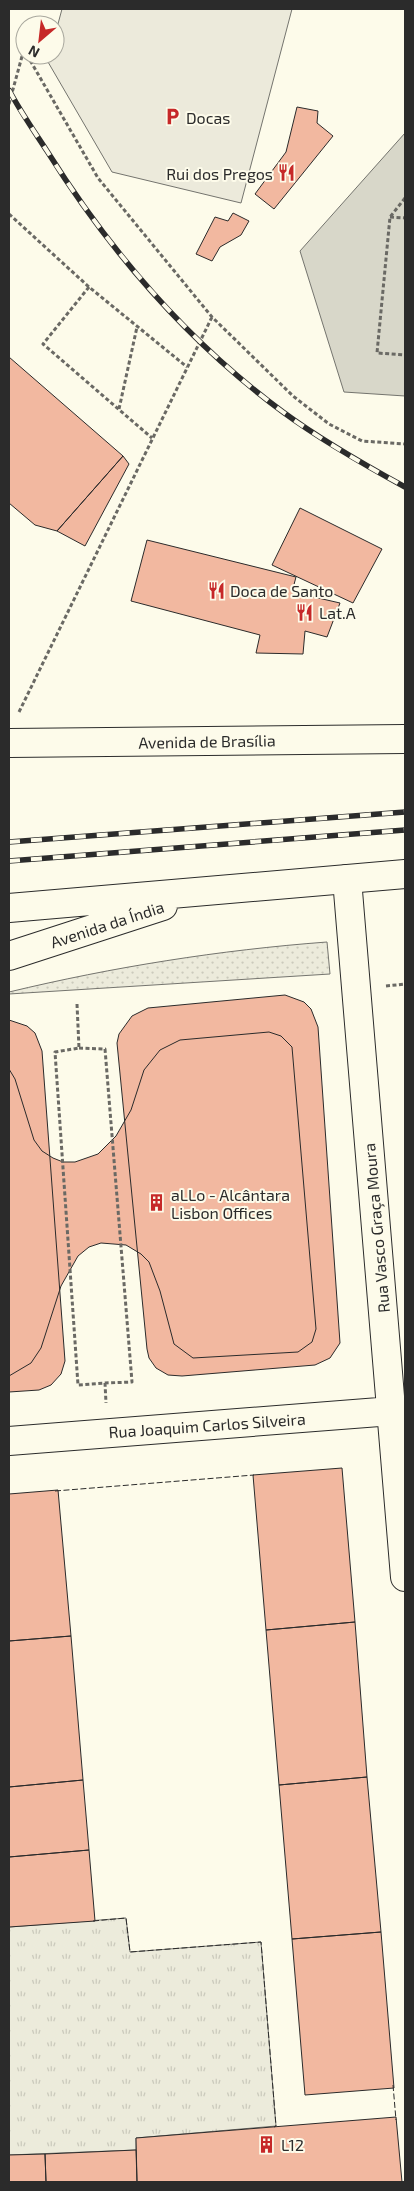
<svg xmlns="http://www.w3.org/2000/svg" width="414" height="2191" font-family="'Exo 2',sans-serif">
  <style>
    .park { fill: url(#park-tufts); stroke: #74746e }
    .garden { fill: url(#garden-dots); stroke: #74746e }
    .parking { fill: #eceadb; stroke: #74746e }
    .water { fill: #d8d7c9; stroke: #74746e }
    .building { fill: #f2b8a0; stroke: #2b2b2b }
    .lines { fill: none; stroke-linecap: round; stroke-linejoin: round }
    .minor-casing { stroke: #2b2b2b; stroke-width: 30 }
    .primary-casing { stroke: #2b2b2b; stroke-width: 30 }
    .path { stroke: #6a6964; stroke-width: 3; stroke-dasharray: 4 2.5; stroke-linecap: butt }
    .minor { stroke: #fdfbea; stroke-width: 28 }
    .primary { stroke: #fdfbea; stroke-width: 28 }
    .rail-casing { stroke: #2b2b2b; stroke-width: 5.5 }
    .rail { stroke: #fdfbea; stroke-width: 4; stroke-dasharray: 11; stroke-linecap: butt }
    .fence { stroke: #2b2b2b; stroke-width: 1; stroke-dasharray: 6 2.5; stroke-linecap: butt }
    .labels { text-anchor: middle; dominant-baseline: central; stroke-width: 4; stroke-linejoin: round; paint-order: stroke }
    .poi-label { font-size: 16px; fill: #2b2b2b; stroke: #fdfbea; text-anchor: start }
    .street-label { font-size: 16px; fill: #2b2b2b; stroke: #fdfbea }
  </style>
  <defs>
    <pattern id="park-tufts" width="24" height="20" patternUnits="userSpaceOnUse" patternTransform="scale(1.25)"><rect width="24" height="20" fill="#ecebdb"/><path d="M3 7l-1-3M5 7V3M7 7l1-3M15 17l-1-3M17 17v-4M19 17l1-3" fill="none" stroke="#cbcabc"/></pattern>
    <pattern id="garden-dots" width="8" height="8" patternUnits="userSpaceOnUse" patternTransform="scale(1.25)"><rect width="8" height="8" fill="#ecebdb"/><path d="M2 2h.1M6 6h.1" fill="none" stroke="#cbcabc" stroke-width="1.8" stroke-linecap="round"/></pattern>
  </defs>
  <rect width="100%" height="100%" fill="#fdfbea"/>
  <path class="park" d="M 126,1918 L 130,1952 L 261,1942 L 276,2126 L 136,2138 L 136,2150 L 9,2155 L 9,1927 Z"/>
  <path class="garden" d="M 327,942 L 330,974 L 9,994 L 9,992 C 113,967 220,950 327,942 Z"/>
  <path class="parking" d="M 62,9 L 292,9 L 241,203 L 112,172 L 48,62 L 50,55 L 55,55 L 55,35 Z"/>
  <path class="water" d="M 405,133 L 405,396 L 344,392 L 300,251 Z"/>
  <path class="building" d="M 297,107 L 318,111 L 317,123 L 333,136 L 274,209 L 255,194 L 286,152 Z
    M 233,213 L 249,221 L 241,235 L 220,247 L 212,261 L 196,254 L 215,217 L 228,221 Z
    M 9,357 L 123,456 L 57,531 L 35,525 L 9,503 Z
    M 123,456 L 129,464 L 85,546 L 57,531 Z
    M 300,508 L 382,549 L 353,603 L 272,565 Z
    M 147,540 L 296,577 L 292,592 L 340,603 L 327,637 L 305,631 L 303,654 L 256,653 L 260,635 L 131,601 Z
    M 285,995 L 304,1002 L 311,1009 L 318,1027 L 340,1343 L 330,1358 L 315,1365 L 182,1376 L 168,1375 L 156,1368 L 149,1358 L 147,1349 L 117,1043 L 119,1034 L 132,1016 L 148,1008 Z
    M 9,1020 L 27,1026 L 35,1033 L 42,1051 L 65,1361 L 61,1374 L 51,1385 L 39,1390 L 9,1392 Z
    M 269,1032 L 281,1036 L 292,1047 L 316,1329 L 312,1342 L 298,1352 L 193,1358 L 174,1344 L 160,1291 L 149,1262 L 141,1254 L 126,1245 L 101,1243 L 89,1247 L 78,1256 L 61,1286 L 41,1348 L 31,1363 L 9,1376 L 9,1069 L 15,1079 L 34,1140 L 42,1151 L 53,1158 L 63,1162 L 75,1162 L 98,1154 L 116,1136 L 131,1110 L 144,1070 L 160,1050 L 180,1040 Z
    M 342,1468 L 355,1622 L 266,1630 L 253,1475 Z
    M 58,1490 L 71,1636 L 9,1641 L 9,1494 Z
    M 355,1622 L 367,1777 L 279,1785 L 266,1630 Z
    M 71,1636 L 83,1780 L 9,1787 L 9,1641 Z
    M 367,1777 L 381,1932 L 292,1939 L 279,1785 Z
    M 83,1780 L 89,1850 L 9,1857 L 9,1787 Z
    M 89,1850 L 95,1921 L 9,1927 L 9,1857 Z
    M 381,1932 L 394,2088 L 305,2095 L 292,1939 Z
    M 396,2117 L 402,2182 L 137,2182 L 136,2138 Z
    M 136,2150 L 137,2182 L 46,2182 L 45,2154 Z
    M 45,2154 L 46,2182 L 9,2182 L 9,2155 Z"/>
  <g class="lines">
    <defs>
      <path id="minor" d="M 347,879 L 405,1577
        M 9,1441 L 405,1410"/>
      <path id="primary" d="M 9,743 L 405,739
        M 9,908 L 405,874
        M 9,956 L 163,906"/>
    </defs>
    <use href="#minor" class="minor-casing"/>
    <use href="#primary" class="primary-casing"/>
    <path class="path" d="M 27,55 L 98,178 L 212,317 L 293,396 L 329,424 L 362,441 L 405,444
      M 9,104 L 24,49 L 25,51
      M 405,198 L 390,217 L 377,353 L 405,355
      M 9,214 L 89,287 L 187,367
      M 390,217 L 405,218
      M 89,287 L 43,344 L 152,438
      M 119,409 L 137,327
      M 19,712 L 212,317
      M 386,986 L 405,984
      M 77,1004 L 79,1048 L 55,1052 L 78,1385 L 105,1383 L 106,1403
      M 79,1048 L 105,1049 L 132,1382 L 105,1383"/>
    <use href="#minor" class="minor"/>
    <use href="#primary" class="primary"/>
    <defs>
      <path id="rail" d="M 9,90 C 20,111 34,131 47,151 C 109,250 188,342 283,412 C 321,440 363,464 405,487
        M 9,842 L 405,812
        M 9,861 L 405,830"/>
    </defs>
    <use href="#rail" class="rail-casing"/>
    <use href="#rail" class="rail"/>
    <path class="fence" d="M 55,1491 L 254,1475
      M 93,1921 L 126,1918 L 130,1952 L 261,1942 L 276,2126 L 274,2127
      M 393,2085 L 396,2120"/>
  </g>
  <defs>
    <symbol id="parking-bare" viewBox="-9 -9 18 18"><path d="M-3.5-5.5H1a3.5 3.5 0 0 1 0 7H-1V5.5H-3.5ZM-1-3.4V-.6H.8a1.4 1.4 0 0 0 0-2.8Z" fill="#c62828" stroke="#fdfbea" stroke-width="2.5" paint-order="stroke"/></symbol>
    <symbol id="restaurant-bare" viewBox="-9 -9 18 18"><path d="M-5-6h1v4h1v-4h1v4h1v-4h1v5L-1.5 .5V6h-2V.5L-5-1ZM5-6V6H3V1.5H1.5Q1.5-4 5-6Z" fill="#c62828" stroke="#fdfbea" stroke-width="2.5" paint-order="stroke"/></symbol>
    <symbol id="building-bare" viewBox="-9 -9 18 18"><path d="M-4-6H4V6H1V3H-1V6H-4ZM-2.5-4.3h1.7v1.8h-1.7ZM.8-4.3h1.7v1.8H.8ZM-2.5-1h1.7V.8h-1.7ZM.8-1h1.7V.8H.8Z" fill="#c62828" stroke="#fdfbea" stroke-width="2.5" paint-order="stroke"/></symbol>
  </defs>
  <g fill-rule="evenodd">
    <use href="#parking-bare" x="160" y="104" width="25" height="25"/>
    <use href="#restaurant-bare" x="274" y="160" width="25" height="25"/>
    <use href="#restaurant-bare" x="204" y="578" width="25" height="25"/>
    <use href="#restaurant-bare" x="292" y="600" width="25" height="25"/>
    <use href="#building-bare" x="144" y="1190" width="25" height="25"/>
    <use href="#building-bare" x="254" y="2132" width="25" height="25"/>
  </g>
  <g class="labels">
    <g class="poi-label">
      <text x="186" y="117">Docas</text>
      <text x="273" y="173" text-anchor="end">Rui dos Pregos</text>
      <text x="230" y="590">Doca de Santo</text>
      <text x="319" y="612">Lat.A</text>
      <text x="171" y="1194">aLLo - Alcântara<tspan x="171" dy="18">Lisbon Offices</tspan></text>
      <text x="281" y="2144">L12</text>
    </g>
    <g class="street-label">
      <text transform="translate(207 741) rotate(-1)">Avenida de Brasília</text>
      <text transform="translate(107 924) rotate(-18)">Avenida da Índia</text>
      <text transform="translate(376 1228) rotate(-95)">Rua Vasco Graça Moura</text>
      <text transform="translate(207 1425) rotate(-4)">Rua Joaquim Carlos Silveira</text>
    </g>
  </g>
  <rect width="414" height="2191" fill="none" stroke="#2b2b2b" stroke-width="20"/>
  <g transform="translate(40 40) rotate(208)"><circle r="24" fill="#fdfbea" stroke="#a9a89e"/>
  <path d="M0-4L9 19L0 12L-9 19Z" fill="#c62828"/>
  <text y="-8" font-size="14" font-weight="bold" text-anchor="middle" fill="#2b2b2b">N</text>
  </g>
</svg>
